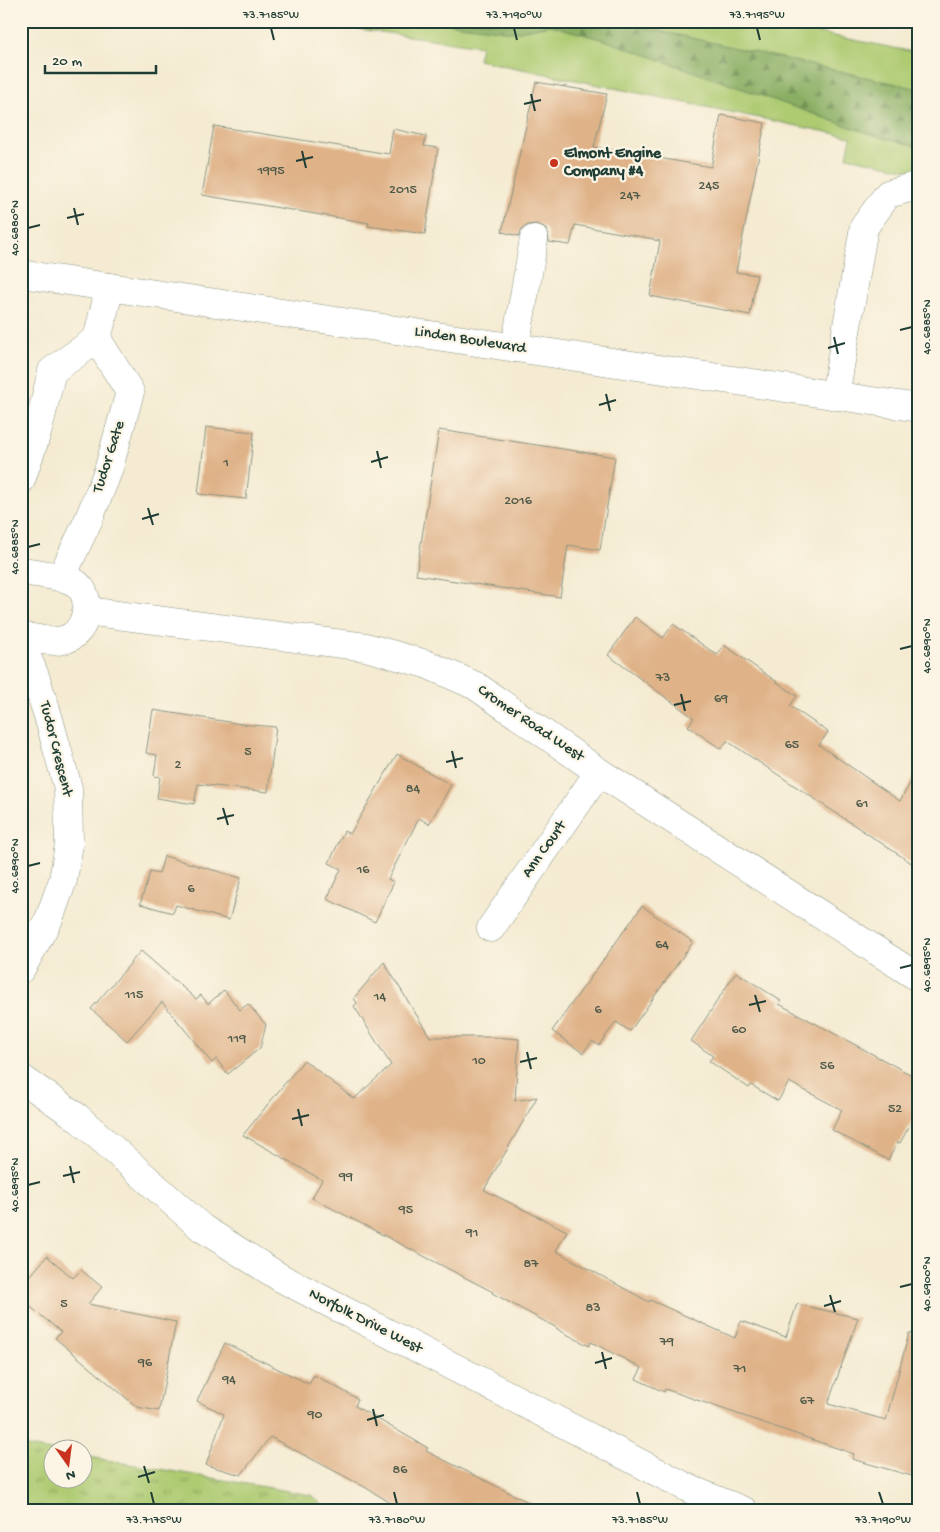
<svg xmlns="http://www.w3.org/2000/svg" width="940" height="1532" font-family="'Gochi Hand',sans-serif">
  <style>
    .grass { fill: #aecb72; stroke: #668453 }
    .forest { fill: url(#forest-firs); stroke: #54764c }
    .park { fill: url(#park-tufts); stroke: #668453 }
    .building { fill: #dfb288 }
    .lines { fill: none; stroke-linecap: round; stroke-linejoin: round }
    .minor-casing { stroke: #8a9483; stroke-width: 29 }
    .major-casing { stroke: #8a9483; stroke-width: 29 }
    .path { stroke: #8a9483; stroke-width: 3; stroke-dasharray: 1 4; stroke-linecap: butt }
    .minor { stroke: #fff; stroke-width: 28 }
    .major { stroke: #fff; stroke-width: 28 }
    .ticks { fill: none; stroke: #1f3d34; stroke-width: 2 }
    .poi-dot { fill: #c8321e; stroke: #fcf5e5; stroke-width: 2 }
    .labels { text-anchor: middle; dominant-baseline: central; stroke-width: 4.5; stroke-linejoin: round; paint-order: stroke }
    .number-label { font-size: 14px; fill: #4f5a49 }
    .poi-label { font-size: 16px; font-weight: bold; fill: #1f3d34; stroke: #fcf5e5; text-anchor: start }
    .street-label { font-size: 16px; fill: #1f3d34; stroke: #fcf5e5 }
    .neatline { fill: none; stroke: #1f3d34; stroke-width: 2 }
    .ticks-label { font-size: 12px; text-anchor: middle; fill: #1f3d34 }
  </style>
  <defs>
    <pattern id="forest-firs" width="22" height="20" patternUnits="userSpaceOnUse" patternTransform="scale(1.25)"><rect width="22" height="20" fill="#8aaf64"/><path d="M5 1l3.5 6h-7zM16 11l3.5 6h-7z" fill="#709053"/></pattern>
    <pattern id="park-tufts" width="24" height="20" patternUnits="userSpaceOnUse" patternTransform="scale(1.25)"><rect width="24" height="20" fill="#aecb72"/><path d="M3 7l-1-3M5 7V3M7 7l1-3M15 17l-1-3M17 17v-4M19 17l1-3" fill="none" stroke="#8da65e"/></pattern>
  </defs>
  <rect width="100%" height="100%" fill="#fcf5e5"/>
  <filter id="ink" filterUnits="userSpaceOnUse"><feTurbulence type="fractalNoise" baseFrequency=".02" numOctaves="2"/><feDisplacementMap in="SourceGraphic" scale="10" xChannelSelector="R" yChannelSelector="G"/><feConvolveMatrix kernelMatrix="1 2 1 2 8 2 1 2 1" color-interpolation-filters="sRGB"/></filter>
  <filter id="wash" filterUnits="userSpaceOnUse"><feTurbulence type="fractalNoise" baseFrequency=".0096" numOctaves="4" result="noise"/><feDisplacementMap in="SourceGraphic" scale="20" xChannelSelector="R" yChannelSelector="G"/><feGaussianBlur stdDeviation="1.12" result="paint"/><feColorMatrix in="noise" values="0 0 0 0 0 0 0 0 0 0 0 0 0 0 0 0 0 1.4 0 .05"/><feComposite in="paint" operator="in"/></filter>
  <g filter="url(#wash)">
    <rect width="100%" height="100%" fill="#f4ebd2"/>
    <path class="grass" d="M 300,21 L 759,21 L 919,53 L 919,172 L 847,157 L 851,137 L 478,60 L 481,46 Z"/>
    <path class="forest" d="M 429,21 L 616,21 L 919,89 L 919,147 L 873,135 L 604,40 L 550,25 L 514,32 Z"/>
    <path class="park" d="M 21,1446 L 52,1451 L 52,1480 L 82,1480 L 83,1456 L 311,1495 L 329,1511 L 21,1511 Z"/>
    <g id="blocks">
      <path class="building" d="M 536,82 L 607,94 L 594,147 L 711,167 L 721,115 L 765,123 L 736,272 L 757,275 L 750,315 L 650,296 L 660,241 L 654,240 L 654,239 L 575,225 L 570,245 L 549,242 L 548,233 L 544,227 L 537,224 L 528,225 L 522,229 L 519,236 L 502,232 Z
        M 214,126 L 389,154 L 393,129 L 426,136 L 424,146 L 438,148 L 425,234 L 368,226 L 369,223 L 202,195 Z
        M 206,427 L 254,432 L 246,499 L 198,494 Z
        M 439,430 L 615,457 L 600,550 L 568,545 L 560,597 L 416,575 Z
        M 635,617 L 663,638 L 673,624 L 717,655 L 724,645 L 797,696 L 790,706 L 828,732 L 819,745 L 900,801 L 919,767 L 919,868 L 727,741 L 721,749 L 688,726 L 694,718 L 608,655 Z
        M 153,710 L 241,724 L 276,727 L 268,792 L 198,784 L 194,804 L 157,798 L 160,777 L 154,776 L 157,755 L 146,753 Z
        M 397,754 L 451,785 L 429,824 L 419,818 L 388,879 L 394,882 L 375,922 L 327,899 L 341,869 L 329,863 L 344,831 L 350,834 Z
        M 164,856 L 241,878 L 229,920 L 176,905 L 173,913 L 140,904 L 150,872 L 159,874 Z
        M 642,906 L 693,942 L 630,1031 L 616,1022 L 599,1045 L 592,1041 L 583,1053 L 552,1031 Z
        M 141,951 L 196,999 L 201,995 L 208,1004 L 224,990 L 240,1010 L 248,1004 L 266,1025 L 260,1048 L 228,1074 L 216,1059 L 212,1063 L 162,1002 L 127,1041 L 91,1009 L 130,964 L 130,963 Z
        M 384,962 L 430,1037 L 494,1037 L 519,1039 L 515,1101 L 537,1097 L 484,1190 L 567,1231 L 556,1251 L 649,1302 L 650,1300 L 735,1338 L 741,1321 L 786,1337 L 797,1304 L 858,1318 L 828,1404 L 886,1420 L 909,1333 L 919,1334 L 919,1478 L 852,1459 L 854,1454 L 665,1389 L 664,1392 L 636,1379 L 642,1368 L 591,1342 L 589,1346 L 557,1329 L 557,1328 L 492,1293 L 493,1292 L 312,1198 L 322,1180 L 243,1135 L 304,1060 L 354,1099 L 391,1065 L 354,1006 L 357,1003 L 354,998 Z
        M 736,972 L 781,1001 L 779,1004 L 919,1079 L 919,1109 L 900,1143 L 898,1142 L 888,1160 L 832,1130 L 842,1110 L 789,1082 L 778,1101 L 751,1085 L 749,1088 L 709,1061 L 713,1056 L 691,1041 Z
        M 47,1256 L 73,1278 L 81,1270 L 102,1287 L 88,1304 L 176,1322 L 159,1411 L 137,1407 L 55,1338 L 61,1332 L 21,1299 L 21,1287 Z
        M 225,1343 L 309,1384 L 314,1375 L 358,1399 L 355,1406 L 428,1448 L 426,1451 L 546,1511 L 404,1511 L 363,1486 L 270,1437 L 241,1475 L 206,1465 L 224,1414 L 197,1401 Z"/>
    </g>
  </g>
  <g filter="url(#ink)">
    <use href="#blocks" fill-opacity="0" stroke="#8a9483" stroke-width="1"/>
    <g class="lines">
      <defs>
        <path id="minor" d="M 515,348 L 534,239
          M 835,396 L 864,227 L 888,194 L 919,185
          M 21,480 L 38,430 L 52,371 L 97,339 L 110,287
          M 21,571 C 35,573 63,576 74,582 C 96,596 87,635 63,640 C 50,643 35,638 21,636
          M 61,578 L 88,521 L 108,471 L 130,392 L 97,339
          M 86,611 L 366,647 L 426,664 L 476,686 L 599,772 L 919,978
          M 21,642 L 35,676 L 48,716 L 68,788 L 69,844 L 63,880 L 49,919 L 21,969
          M 491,928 L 599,772
          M 21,1078 L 77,1117 L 202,1228 L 281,1278 L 692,1490 L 744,1511"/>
        <path id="major" d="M 21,274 L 919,408"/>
      </defs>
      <use href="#minor" class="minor-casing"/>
      <use href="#major" class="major-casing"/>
      <path class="path" d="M 21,1501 L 44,1511"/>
      <use href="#minor" class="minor"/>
      <use href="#major" class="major"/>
    </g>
  </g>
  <path class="ticks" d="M 271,28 L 274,40M 514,28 L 517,40M 757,28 L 760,40M 531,94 L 535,111M 524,104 L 541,100M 302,151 L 306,168M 296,161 L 313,157M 74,208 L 78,225M 67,218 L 84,214M 28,228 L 40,225M 900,330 L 912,327M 834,337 L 838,354M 828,348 L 845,343M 606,394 L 610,411M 599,405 L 616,400M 377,451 L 381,468M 371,462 L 388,457M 148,508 L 153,525M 142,519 L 159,514M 28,547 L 40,544M 900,649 L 912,646M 681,694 L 685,711M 674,705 L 691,701M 452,751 L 456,768M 446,762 L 463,758M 223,808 L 228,825M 217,819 L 234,815M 28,866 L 40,863M 900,968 L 912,965M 755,995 L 760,1012M 749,1005 L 766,1001M 527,1052 L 531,1069M 520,1062 L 537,1058M 298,1109 L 302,1126M 292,1119 L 309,1115M 70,1166 L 74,1183M 63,1176 L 80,1172M 28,1185 L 40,1182M 900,1287 L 912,1284M 830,1295 L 835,1312M 824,1306 L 841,1301M 602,1352 L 606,1369M 595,1363 L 612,1358M 373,1409 L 377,1426M 367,1420 L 384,1415M 144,1466 L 149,1483M 138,1477 L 155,1472M 151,1492 L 154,1504M 394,1492 L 397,1504M 637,1492 L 640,1504M 879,1492 L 883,1504"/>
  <circle class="poi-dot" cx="554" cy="163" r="5"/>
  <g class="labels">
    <g class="number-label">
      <text x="271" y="171">1995</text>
      <text x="709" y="186">245</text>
      <text x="403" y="190">2015</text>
      <text x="630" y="196">247</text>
      <text x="226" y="463">1</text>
      <text x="518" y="501">2016</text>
      <text x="663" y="678">73</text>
      <text x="721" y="699">69</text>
      <text x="792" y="745">65</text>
      <text x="248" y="752">5</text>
      <text x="178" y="765">2</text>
      <text x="413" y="789">84</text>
      <text x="862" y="804">61</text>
      <text x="363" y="870">16</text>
      <text x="191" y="889">6</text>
      <text x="662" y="945">64</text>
      <text x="134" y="995">115</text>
      <text x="380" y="997">14</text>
      <text x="598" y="1010">6</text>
      <text x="739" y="1030">60</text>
      <text x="237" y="1039">119</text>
      <text x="479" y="1061">10</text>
      <text x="827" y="1066">56</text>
      <text x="895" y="1109">52</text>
      <text x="346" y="1177">99</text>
      <text x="406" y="1210">95</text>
      <text x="472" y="1233">91</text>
      <text x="531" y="1264">87</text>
      <text x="64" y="1304">5</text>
      <text x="593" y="1308">83</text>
      <text x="667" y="1342">79</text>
      <text x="145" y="1363">96</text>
      <text x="740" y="1369">71</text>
      <text x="229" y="1380">94</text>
      <text x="807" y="1401">67</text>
      <text x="315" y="1415">90</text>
      <text x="400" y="1470">86</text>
    </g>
    <g class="poi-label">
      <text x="564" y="154">Elmont Engine<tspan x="564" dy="18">Company #4</tspan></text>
    </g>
    <g class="street-label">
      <text transform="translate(470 341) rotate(9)">Linden Boulevard</text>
      <text transform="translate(110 457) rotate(-72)">Tudor Gate</text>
      <text transform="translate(530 724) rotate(34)">Cromer Road West</text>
      <text transform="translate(55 749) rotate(76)">Tudor Crescent</text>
      <text transform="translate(545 850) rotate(-55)">Ann Court</text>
      <text transform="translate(365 1322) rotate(27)">Norfolk Drive West</text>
    </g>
  </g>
  <rect width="940" height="1532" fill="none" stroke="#fcf5e5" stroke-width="55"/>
  <g transform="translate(68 1464) rotate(166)"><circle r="24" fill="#fcf5e5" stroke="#a4ab9e"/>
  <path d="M0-4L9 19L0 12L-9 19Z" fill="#c8321e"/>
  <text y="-8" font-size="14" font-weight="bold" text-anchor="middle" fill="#1f3d34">N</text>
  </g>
  <path d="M45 65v8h111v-8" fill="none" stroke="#1f3d34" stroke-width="2.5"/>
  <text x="52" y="65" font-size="15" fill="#1f3d34" stroke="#fcf5e5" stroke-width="4" paint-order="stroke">20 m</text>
  <rect x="28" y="28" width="884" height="1476" class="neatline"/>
  <g class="ticks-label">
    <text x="271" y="18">73.7185°W</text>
    <text x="514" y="18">73.7190°W</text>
    <text x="757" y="18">73.7195°W</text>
    <text transform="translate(14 228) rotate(-90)" y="4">40.6880°N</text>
    <text transform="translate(926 327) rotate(-90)" y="4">40.6885°N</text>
    <text transform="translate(14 547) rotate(-90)" y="4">40.6885°N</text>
    <text transform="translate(926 646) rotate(-90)" y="4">40.6890°N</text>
    <text transform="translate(14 866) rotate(-90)" y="4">40.6890°N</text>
    <text transform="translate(926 965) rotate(-90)" y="4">40.6895°N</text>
    <text transform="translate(14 1185) rotate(-90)" y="4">40.6895°N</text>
    <text transform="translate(926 1284) rotate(-90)" y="4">40.6900°N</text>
    <text x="154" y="1523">73.7175°W</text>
    <text x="397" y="1523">73.7180°W</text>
    <text x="640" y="1523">73.7185°W</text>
    <text x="883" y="1523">73.7190°W</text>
  </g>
</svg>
